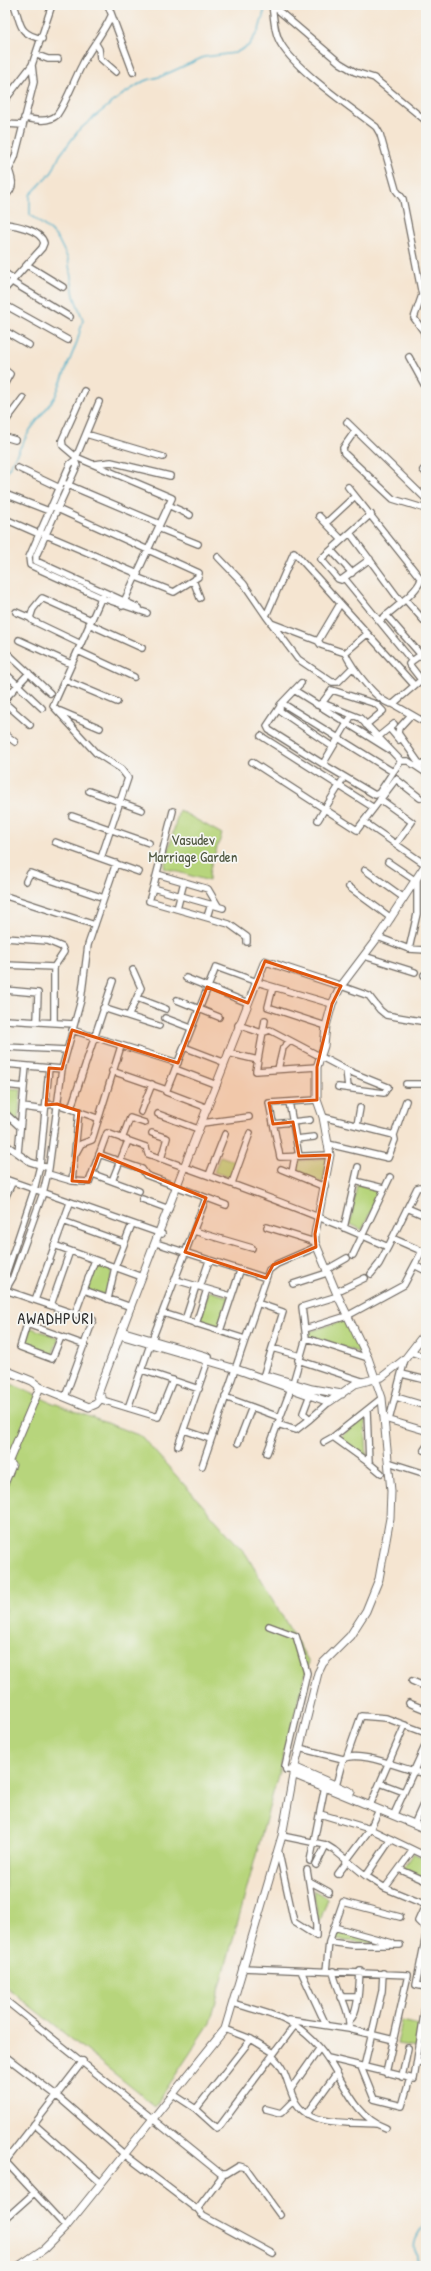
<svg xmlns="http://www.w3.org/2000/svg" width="431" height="2271" font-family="'Patrick Hand',sans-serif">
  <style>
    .green { fill: #b7d57c; stroke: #718054 }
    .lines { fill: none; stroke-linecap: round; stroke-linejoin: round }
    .stream { stroke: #47acc6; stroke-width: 1.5 }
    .minor-casing { stroke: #726c65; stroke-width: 8 }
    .tertiary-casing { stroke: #726c65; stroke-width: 9 }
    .minor { stroke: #fff; stroke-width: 5.5 }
    .tertiary { stroke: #fff; stroke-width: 7 }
    .marked { fill: #df570e; fill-opacity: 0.2; stroke: #df570e; stroke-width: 3; stroke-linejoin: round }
    .labels { text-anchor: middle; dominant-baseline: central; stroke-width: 3.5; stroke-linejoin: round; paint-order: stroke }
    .park-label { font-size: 15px; fill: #4e563f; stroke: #f6f6f2 }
    .neighbourhood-label { font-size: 16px; letter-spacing: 1px; fill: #2b2b2b; stroke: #f6f6f2 }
  </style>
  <rect width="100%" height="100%" fill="#f6f6f2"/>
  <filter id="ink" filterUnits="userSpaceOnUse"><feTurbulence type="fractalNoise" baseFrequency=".025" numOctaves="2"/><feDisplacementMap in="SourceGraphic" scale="8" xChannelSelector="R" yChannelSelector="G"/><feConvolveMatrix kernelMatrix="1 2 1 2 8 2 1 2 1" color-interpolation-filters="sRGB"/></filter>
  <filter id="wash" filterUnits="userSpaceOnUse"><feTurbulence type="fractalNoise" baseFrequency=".012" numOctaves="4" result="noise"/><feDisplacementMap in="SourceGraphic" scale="16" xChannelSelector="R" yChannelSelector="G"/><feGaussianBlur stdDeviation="0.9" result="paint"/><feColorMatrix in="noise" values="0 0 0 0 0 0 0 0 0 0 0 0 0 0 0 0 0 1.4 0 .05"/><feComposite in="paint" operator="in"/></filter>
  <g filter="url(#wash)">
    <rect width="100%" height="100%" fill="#f5e5d1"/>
    <path class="green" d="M 179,810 L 222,834 C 217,850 208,865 209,881 L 164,868 Z
      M 5,1088 L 21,1089 L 18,1122 L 5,1110 Z
      M 220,1156 L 237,1162 L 231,1178 L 214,1172 Z
      M 327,1158 L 323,1183 L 297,1173 L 297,1161 Z
      M 357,1184 L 380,1191 L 362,1230 L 350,1224 Z
      M 96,1262 L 113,1268 L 107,1296 L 87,1290 Z
      M 209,1291 L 229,1297 L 219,1328 L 199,1322 Z
      M 345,1320 L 361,1353 L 307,1336 L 308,1332 Z
      M 29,1327 L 59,1338 L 52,1356 L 24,1346 Z
      M 5,1381 L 48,1401 L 141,1436 L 246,1554 L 309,1662 L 210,2023 L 155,2106 L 5,1986 Z
      M 361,1418 L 365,1420 L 367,1457 L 365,1458 L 339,1438 Z
      M 413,1853 L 426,1859 L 426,1878 L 403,1868 Z
      M 313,1890 L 328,1898 L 320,1921 L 318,1920 Z
      M 336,1930 L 373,1939 L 373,1943 L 333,1940 Z
      M 402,2021 L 419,2025 L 416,2047 L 397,2044 Z"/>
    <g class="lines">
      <path class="stream" d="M 5,475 L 30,430 L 55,397 L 77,342 L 83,320 L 74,296 L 68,259 L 58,239 L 51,231 L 30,215 L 30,195 L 52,172 L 60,155 L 79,130 L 94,117 L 122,95 L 144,81 L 162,76 L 204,57 L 235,53 L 248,46 L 259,30 L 266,5
        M 418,2266 C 413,2246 411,2240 426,2223"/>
    </g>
  </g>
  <g filter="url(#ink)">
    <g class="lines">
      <defs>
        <path id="minor" d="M 14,5 C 22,25 17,33 42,39
          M 108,5 L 133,72
          M 272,5 C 274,18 274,33 281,44 C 297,71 349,106 376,127 L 380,134 L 396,190 L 403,199 L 422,295 L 414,318 L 424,332 L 426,345
          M 272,5 L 340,63 L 355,72 L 374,78 L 426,121
          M 96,44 L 99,49 L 100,58 L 116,72
          M 37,55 L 48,59 L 58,59
          M 5,100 L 32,65 L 52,5
          M 24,118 C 35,120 48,123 57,115 C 68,99 73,82 82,65 C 90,48 103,34 111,16
          M 5,124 L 23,125
          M 5,196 C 15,188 13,181 9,170 L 15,157 L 34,82 L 32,65
          M 5,224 C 16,225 41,230 44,243 L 42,248 L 5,289
          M 27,265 L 63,287
          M 5,273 L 14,279
          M 12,282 L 70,317
          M 5,305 L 68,340
          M 5,331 L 29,345
          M 409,357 L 426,388
          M 5,370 L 10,374 L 5,383
          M 84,391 L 62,440 L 63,446 L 76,457 L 172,498 L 122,606
          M 99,402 L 75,460 L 70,464 L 29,557 L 30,565 L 102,598 L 147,613
          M 5,422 L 23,398
          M 347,422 L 426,499
          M 355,431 L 343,448 L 344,453 L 393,499 L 426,509
          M 86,434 L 163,457
          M 5,437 L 15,440
          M 75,460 L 77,466 L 36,556 L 36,561 L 139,608
          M 94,464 L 111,462 L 170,476
          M 18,468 L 60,488
          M 423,470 L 426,473
          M 66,484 L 160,524
          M 348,487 L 421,579 C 419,591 389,613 379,621
          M 5,494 L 49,511
          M 168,505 L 190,515
          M 51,506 L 199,573 L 198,577 L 174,592 L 136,577
          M 319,516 L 342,540
          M 5,519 L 39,534
          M 326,523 L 355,496
          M 158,528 L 198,544
          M 350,533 L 401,602
          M 44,534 L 138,574
          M 331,550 L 352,573
          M 218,557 L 244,584 L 266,616
          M 370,559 L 341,580 L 338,579 L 321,559 L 371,514
          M 345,579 L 412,661 L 409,664 L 426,686
          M 193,580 L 200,598
          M 405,599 L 426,623
          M 340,604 L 318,641 L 321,645 L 345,653
          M 16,612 L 30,618
          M 386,615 L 421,655
          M 271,623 L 318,641
          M 89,624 L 142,648
          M 367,634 L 345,653 C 351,666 378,704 393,704 L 421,680
          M 19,640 L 71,664
          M 81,644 L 33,621 L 30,618 L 33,609 L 42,598 L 91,620
          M 5,651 L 50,693
          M 78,651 L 134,677
          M 412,661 L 426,651
          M 352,668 L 338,682 L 332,682 L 298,659 L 266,616 L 294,552 L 414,685
          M 5,673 L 42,708
          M 65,680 L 117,702
          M 301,683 L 280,705 L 280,711 L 333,747
          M 294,690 L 390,750
          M 5,699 L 29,673
          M 5,703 L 30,725
          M 282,703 L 393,772 L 401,761 L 408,761 L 426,773
          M 322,703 L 332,690 L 376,704 L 383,711 L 366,725
          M 393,704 L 426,723
          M 317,705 L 322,703 L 360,718 L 401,761
          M 279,708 L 267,726 L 269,730 L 323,764
          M 60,711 L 100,728
          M 352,715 L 323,764 L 375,795 L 379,793 L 393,772
          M 411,715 L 399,728 L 398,733 L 419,763 L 426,765
          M 389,728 L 399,740
          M 5,734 L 15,742
          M 261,736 L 374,808
          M 378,737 L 394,724
          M 252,762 L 357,830 L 396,779 L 420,798
          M 89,791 L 142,810
          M 380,799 L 412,822 L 396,844
          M 72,816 L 149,843
          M 318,820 L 342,781
          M 364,822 L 426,865
          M 55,842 L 139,872
          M 101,858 L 128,778 L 121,769 L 96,753 L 53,706 L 104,592
          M 388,862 L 416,881
          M 365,870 L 404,898
          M 157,874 L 208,889 L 218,906
          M 26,881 L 30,873 L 104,898
          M 349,887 L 391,918
          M 153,888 L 173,811
          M 9,897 L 95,925
          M 223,908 L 153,888 L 149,901 L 229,924 L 247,937 L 247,942
          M 177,909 L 184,882
          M 207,917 L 211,904
          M 378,937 L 409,949 L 426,950
          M 5,938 L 48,941 L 62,947 L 64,952 L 54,967
          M 409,949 L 417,914 L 417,878
          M 364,956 L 415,972
          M 5,965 L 54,967 L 54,1022
          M 424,975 L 426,975
          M 186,978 L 248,1003
          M 341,986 L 369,996 L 380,1010 L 386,1015 L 426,1022
          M 273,987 L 268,1007 L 326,1026
          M 5,990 L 38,993 L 37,1021
          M 137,998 L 166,1009
          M 177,1000 L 219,1017
          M 103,1008 L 159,1026
          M 129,1015 L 141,988 L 133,970
          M 165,1018 L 191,1028
          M 5,1020 L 74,1024
          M 265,1020 L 256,1071 L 317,1067
          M 238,1025 L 262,1033 L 270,1030 L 346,1070 L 388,1087 L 384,1093 L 338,1087
          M 72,1030 L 178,1063
          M 5,1047 L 67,1050
          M 184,1047 L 223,1062
          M 228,1053 L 258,1060
          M 5,1064 L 62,1069
          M 175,1069 L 217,1085
          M 278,1069 L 283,1048 L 290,1041
          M 346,1070 L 348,1087
          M 112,1071 L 167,1090
          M 406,1084 L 426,1084
          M 5,1085 L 24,1087
          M 317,1100 L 269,1103 L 280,1157 L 330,1155
          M 289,1102 L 299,1156
          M 46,1105 L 57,1104 L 97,1118
          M 23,1107 L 45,1110
          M 71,1108 L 113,981
          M 208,1108 L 166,1092 L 216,967 L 257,982 L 332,1004
          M 141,1112 L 152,1084
          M 5,1113 L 20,1127
          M 158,1114 L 198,1129
          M 323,1117 L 394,1135 L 406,1101
          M 202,1123 L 249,1117
          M 273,1124 L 310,1120
          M 357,1125 L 360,1108
          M 152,1133 L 167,1138 L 161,1159
          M 122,1139 L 130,1118 L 145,1123
          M 296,1139 L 314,1137
          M 5,1144 L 30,1162 L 49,1168
          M 328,1144 L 388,1158 L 395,1140 L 394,1135
          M 18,1153 L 26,1066
          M 76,1153 L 81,1144 L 92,1140 L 121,1046
          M 99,1154 L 142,1169 L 146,1175 L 226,1205
          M 281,1169 L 325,1187
          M 292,1173 L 295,1156
          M 48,1174 L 72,1181 L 89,1182 L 107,1133 L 146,1147 L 148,1154 C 229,1183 310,1211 388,1247 L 417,1188 L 424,1186 L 426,1181
          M 93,1174 L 139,1191
          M 209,1175 L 225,1134
          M 5,1179 L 162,1234
          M 72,1181 L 79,1111
          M 112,1181 L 128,1141
          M 355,1181 L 383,1188
          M 232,1183 L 250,1133
          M 5,1198 L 12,1183
          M 142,1199 L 169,1209
          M 407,1208 L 426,1216
          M 63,1221 L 124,1243
          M 267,1227 L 315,1242
          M 344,1228 L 358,1167
          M 194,1231 L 252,1248
          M 392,1238 L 426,1253
          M 156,1243 L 266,1278
          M 54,1245 L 142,1277
          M 353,1255 L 390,1177
          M 416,1266 L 426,1271
          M 326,1270 L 347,1258
          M 371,1274 L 379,1264 L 388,1247
          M 176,1280 L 231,1296
          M 293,1284 L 327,1273
          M 7,1285 L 6,1274 L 34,1190 L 40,1166 L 49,1068
          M 200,1287 L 209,1261
          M 5,1290 L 93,1320 L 65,1397
          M 84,1290 L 131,1307
          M 5,1291 L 13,1277 L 43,1193 L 49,1168 L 62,1069 L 81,1000 L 88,945 L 116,863
          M 336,1292 L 365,1278
          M 108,1299 L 115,1267 L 132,1224
          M 35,1300 L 70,1203
          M 257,1303 L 283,1312 L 264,1374
          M 51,1305 L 70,1251
          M 163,1313 L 245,1339
          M 75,1314 L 95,1260
          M 185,1320 L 196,1286
          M 196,1324 L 207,1289
          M 305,1329 L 347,1316 L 404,1285 L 422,1251
          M 220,1331 L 240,1271
          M 61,1337 L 52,1359 L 20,1347 L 27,1324 L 85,1345
          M 306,1338 L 368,1358
          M 272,1348 L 300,1356
          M 410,1352 L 426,1357
          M 405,1359 L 389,1420 L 426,1431
          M 298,1360 L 362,1381
          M 142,1370 L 199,1389
          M 402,1374 L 426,1380
          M 311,1392 L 303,1413 L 310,1419 L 329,1402
          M 225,1397 L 279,1417
          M 396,1397 L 426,1406
          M 99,1399 L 158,1417 L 173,1380
          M 128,1408 L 150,1345 L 206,1198
          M 277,1424 L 296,1430 L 310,1419
          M 184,1430 L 210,1439
          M 333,1437 L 369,1463 L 367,1410
          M 324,1442 L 333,1437 L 382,1398
          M 238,1443 L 252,1407
          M 178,1446 L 209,1357
          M 424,1450 L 426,1447
          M 267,1453 L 293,1383 L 306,1338 L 302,1307 L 338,1296
          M 388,1462 L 426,1474
          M 369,1463 L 381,1473
          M 202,1466 L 269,1270 L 277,1264 L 316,1247
          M 269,1626 L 296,1636 L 307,1673 L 285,1766 L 286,1770 L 294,1770
          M 412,1681 L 426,1687
          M 409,1703 L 426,1710
          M 299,1748 L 343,1759 L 336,1785
          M 347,1756 L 361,1716 L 386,1718 L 426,1733
          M 343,1759 C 360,1749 406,1771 426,1774
          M 380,1783 L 404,1792
          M 372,1801 L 405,1725
          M 395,1812 L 426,1744
          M 320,1814 L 370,1829 L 426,1856
          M 416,1820 L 426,1798
          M 282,1836 L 326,1845 L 334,1850 L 366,1876 L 385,1888 L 426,1905
          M 278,1849 L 294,1922 L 316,1936 L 316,1925 L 307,1870
          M 310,1861 L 325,1786
          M 346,1861 L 370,1829 L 379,1810
          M 316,1865 L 326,1845
          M 399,1869 L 426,1881
          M 338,1874 L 347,1862
          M 366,1876 L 391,1839
          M 309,1881 L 329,1892
          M 385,1888 L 413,1850
          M 426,1903 L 418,1921 L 426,1929
          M 334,1927 L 392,1943
          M 426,1935 L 416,1985 L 426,1987
          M 329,1942 L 352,1945 L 400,1945
          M 242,1968 L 408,1975 L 386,2073
          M 301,1971 L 326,2025
          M 326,1971 L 329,1942 L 343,1902 L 400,1917
          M 333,1971 C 336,1990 351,2010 349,2029
          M 340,1997 L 358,1997
          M 5,2000 L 221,2174 L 226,2174 L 239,2166 L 246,2168 L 280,2215
          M 233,2003 C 257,2011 287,2016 306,2034 C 314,2041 323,2051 328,2059 C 345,2084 356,2118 386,2128
          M 289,2020 L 349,2029 L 394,2040
          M 350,2020 C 359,2013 359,1983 360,1971
          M 225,2029 L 251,2039 L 274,2053
          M 251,2039 L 196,2109 L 217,2128 L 220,2126 L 295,2025
          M 5,2056 L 56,2095 L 124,2154 L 195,2208 L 198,2208 L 223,2175
          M 272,2056 C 287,2069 286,2082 294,2099 C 306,2127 351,2122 376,2124
          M 328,2058 L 414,2079 L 426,2001
          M 417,2062 L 426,2063
          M 361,2067 L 374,2099 L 402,2106 L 410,2078
          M 364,2067 L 382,1991 L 383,1973
          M 402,2077 L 408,2048
          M 291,2089 L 319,2049
          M 173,2094 L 196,2109
          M 266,2109 L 281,2113 L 294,2100
          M 307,2114 L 336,2074
          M 34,2124 L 101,2183
          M 5,2161 L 66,2227
          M 5,2162 L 83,2061
          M 197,2208 L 203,2216 L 273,2254
          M 5,2219 L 34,2193"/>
        <path id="tertiary" d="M 121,1331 L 206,1356
          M 120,1335 L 236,1369 L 329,1402 L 355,1384 L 382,1377 L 405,1359 L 426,1332
          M 5,1370 L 32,1381 L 40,1387 L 89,1407 L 96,1404 L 102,1397
          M 269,1376 L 312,1389 L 342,1394
          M 99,1399 L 98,1394 C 151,1249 208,1105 265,961 L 341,986 L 378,937 L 426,864
          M 5,1470 L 40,1387
          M 5,1482 L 12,1465
          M 294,1767 L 351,1792
          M 293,1774 L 426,1829
          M 19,2266 L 44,2249 L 66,2227 L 225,2029 L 282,1836 L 294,1770 L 318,1673 L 323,1663 L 350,1636 L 366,1611 L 379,1579 L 390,1518 L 391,1491 L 382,1398 L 368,1358 L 336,1292 L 315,1242 L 315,1234 L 330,1155 L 323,1117 L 317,1100 L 317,1067 L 324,1046 L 326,1026 L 332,1004 L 341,986"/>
      </defs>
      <use href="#minor" class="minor-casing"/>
      <use href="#tertiary" class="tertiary-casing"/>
      <use href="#minor" class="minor"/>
      <use href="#tertiary" class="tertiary"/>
    </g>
  </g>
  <path class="marked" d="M 265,961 L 341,986 L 332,1004 L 317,1067 L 317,1100 L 269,1103 L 273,1124 L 293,1122 L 299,1156 L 330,1155 L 315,1234 L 316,1247 L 273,1265 L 266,1278 L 185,1252 L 206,1198 L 99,1154 L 89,1182 L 72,1181 L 79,1111 L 57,1104 L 46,1105 L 49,1068 L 62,1069 L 72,1030 L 178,1063 L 207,987 L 248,1003 Z"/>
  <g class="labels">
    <g class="park-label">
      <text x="193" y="839">Vasudev<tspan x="193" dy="17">Marriage Garden</tspan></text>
    </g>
    <g class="neighbourhood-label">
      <text x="56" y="1318">AWADHPURI</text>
    </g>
  </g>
  <rect width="431" height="2271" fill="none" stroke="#f6f6f2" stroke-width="20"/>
</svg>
